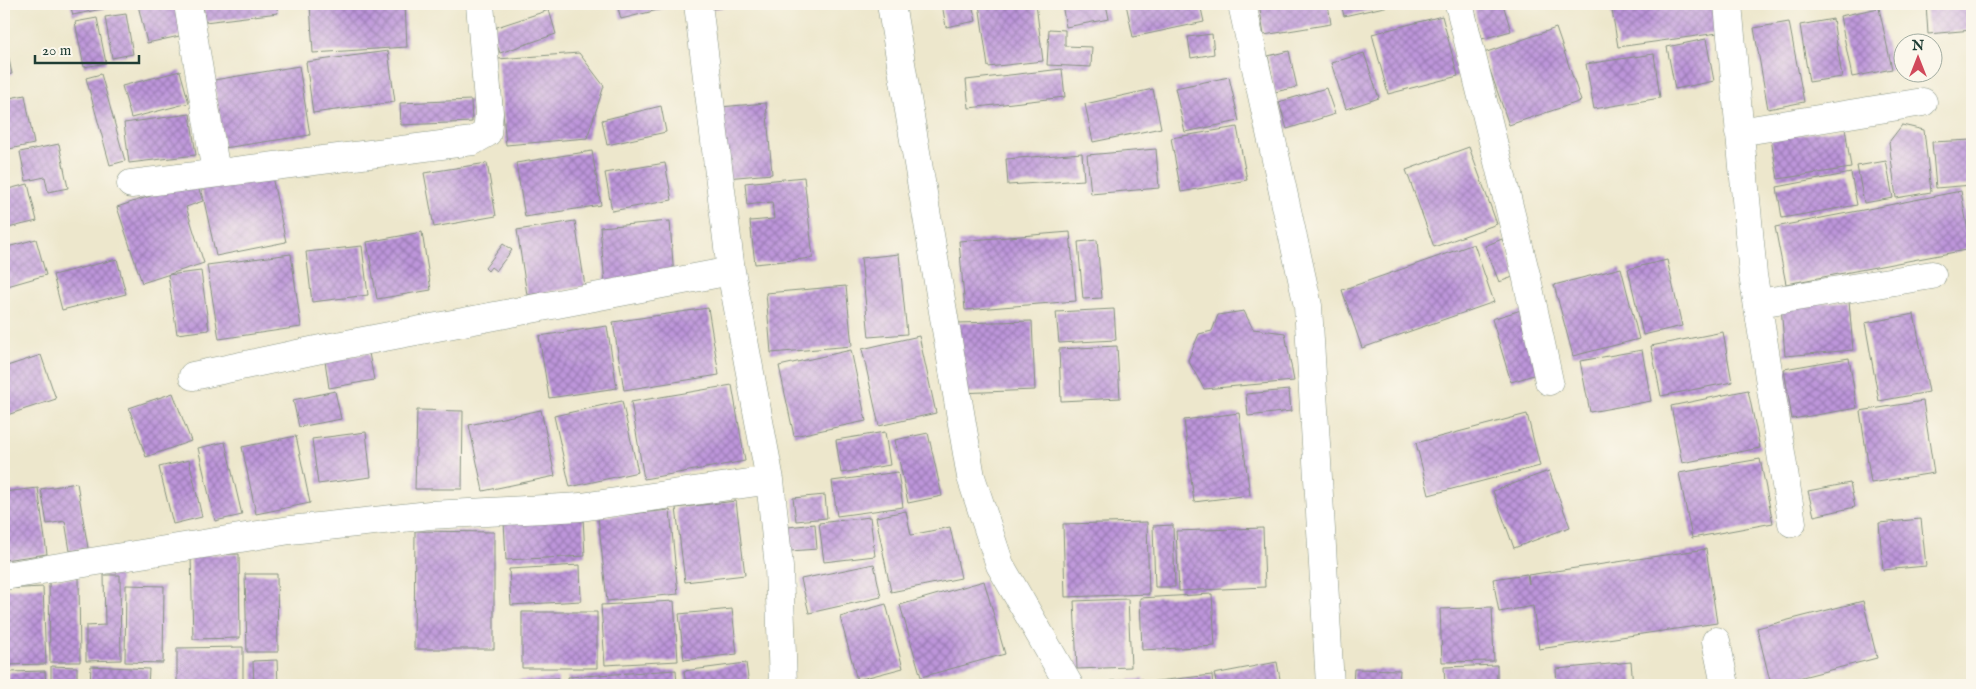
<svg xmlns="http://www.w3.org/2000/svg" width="1976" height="689" font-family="'IM FELL English',serif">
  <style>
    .building { fill: url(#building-cross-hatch) }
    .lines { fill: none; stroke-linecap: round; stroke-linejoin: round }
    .minor-casing { stroke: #869280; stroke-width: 29 }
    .minor { stroke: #fff; stroke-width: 28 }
  </style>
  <defs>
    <pattern id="building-cross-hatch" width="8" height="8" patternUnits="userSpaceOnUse" patternTransform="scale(1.25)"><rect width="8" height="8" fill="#bd95da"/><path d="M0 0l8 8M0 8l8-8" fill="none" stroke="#997bb2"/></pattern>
  </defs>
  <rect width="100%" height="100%" fill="#fbf7ec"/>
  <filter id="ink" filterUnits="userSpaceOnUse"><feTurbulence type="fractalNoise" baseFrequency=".02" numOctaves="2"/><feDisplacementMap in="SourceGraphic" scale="10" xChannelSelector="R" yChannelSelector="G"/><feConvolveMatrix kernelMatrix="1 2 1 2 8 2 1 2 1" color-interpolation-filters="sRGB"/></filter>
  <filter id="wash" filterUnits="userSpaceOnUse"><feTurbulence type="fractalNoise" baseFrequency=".0096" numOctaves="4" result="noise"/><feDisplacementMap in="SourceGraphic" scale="20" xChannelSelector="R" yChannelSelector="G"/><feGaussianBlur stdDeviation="1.12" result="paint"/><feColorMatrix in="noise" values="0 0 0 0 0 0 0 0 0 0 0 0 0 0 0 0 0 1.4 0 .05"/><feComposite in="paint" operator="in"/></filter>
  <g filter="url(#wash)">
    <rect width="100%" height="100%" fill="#ede7cc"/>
    <g id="blocks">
      <path class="building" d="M 70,4 L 116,4 L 116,6 L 73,15 Z
        M 144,4 L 176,4 L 184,35 L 147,43 L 138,5 Z
        M 203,4 L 276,4 L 278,13 L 205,22 Z
        M 310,4 L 405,4 L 407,47 L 313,53 Z
        M 617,4 L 669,4 L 670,7 L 621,19 Z
        M 709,4 L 745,4 L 745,5 L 710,9 Z
        M 942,4 L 972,4 L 976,21 L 946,27 Z
        M 979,4 L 1036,4 L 1043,61 L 988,67 Z
        M 1062,4 L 1106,4 L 1109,19 L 1066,27 Z
        M 1126,4 L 1200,4 L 1204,22 L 1133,37 Z
        M 1259,4 L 1328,4 L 1331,24 L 1264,35 Z
        M 1341,4 L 1393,4 L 1393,5 L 1344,16 Z
        M 1473,4 L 1503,4 L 1511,31 L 1482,39 Z
        M 1611,4 L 1714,4 L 1718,33 L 1618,47 Z
        M 1926,4 L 1972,4 L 1972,30 L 1928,34 Z
        M 1879,8 L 1892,69 L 1852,77 L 1840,16 Z
        M 549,10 L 556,34 L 500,53 L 491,29 Z
        M 126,14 L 133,54 L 112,58 L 105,17 Z
        M 1442,16 L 1458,76 L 1388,94 L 1372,34 Z
        M 97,18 L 106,63 L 84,67 L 75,22 Z
        M 1833,19 L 1842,77 L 1809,82 L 1800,25 Z
        M 1789,22 L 1804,102 L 1768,109 L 1754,28 Z
        M 1556,28 L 1581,101 L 1509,125 L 1484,53 Z
        M 1049,29 L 1065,30 L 1065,46 L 1092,47 L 1091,67 L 1047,65 Z
        M 1212,34 L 1214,54 L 1191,58 L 1188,37 Z
        M 4,35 L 12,74 L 4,75 Z
        M 1706,39 L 1714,81 L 1675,89 L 1667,47 Z
        M 388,51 L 395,102 L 313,113 L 306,62 Z
        M 1289,51 L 1297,87 L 1275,92 L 1268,56 Z
        M 579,53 L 604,86 L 587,138 L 506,145 L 498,59 Z
        M 1364,53 L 1379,98 L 1346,109 L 1331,63 Z
        M 1654,54 L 1660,98 L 1594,109 L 1586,64 Z
        M 299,66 L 310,135 L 224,148 L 214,80 Z
        M 1062,69 L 1065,97 L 969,108 L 966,80 Z
        M 180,71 L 189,103 L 131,118 L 122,86 Z
        M 101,74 L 125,161 L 110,165 L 86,78 Z
        M 1229,77 L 1239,121 L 1185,132 L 1175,88 Z
        M 1326,88 L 1335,114 L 1287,129 L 1279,102 Z
        M 1153,89 L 1161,128 L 1093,142 L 1085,104 Z
        M 25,95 L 34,144 L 4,150 L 4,99 Z
        M 471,100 L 472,122 L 401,125 L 400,103 Z
        M 766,103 L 772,174 L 726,178 L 720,107 Z
        M 661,106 L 666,132 L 607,145 L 602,120 Z
        M 190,114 L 196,155 L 129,163 L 124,123 Z
        M 1902,125 L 1924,130 L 1931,192 L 1896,198 L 1889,142 Z
        M 1237,127 L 1247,180 L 1181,192 L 1171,138 Z
        M 1845,128 L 1851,168 L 1778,179 L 1771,139 Z
        M 1972,140 L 1972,185 L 1936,188 L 1932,142 Z
        M 59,144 L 68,188 L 48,192 L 45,177 L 26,181 L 20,152 Z
        M 1469,147 L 1497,224 L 1434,247 L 1406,170 Z
        M 1156,149 L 1159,188 L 1091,194 L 1087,155 Z
        M 592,151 L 601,205 L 525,217 L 516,163 Z
        M 1082,153 L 1084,180 L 1008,185 L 1006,159 Z
        M 1886,161 L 1893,198 L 1864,203 L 1857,166 Z
        M 487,163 L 496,216 L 434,227 L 424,173 Z
        M 665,163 L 672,200 L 612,211 L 605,173 Z
        M 271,172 L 286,242 L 216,256 L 201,187 Z
        M 1851,173 L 1857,205 L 1782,218 L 1777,187 Z
        M 804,177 L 813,258 L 755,264 L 750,221 L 774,219 L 772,202 L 747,205 L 745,183 Z
        M 196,181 L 203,201 L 186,207 L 204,263 L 142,283 L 117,207 Z
        M 28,184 L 37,221 L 4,229 L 4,190 Z
        M 1961,191 L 1971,249 L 1786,284 L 1775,227 Z
        M 575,221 L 585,286 L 527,295 L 517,230 Z
        M 670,221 L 674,279 L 605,284 L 600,227 Z
        M 422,232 L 431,290 L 377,299 L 367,242 Z
        M 1070,232 L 1076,301 L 965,310 L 959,241 Z
        M 36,239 L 46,275 L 4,287 L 4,248 Z
        M 1502,239 L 1516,276 L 1499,282 L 1485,246 Z
        M 1097,240 L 1102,298 L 1083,299 L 1078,242 Z
        M 503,244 L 512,250 L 496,271 L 491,267 L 488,271 L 485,268 Z
        M 1474,244 L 1494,302 L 1362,348 L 1342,290 Z
        M 362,246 L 368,295 L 312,302 L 306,252 Z
        M 291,254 L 301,327 L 219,339 L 207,265 Z
        M 899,254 L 907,334 L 869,337 L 861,258 Z
        M 117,259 L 126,294 L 62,310 L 53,275 Z
        M 1667,260 L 1682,326 L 1643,335 L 1628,269 Z
        M 1621,268 L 1639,339 L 1573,356 L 1554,285 Z
        M 201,271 L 209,330 L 177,334 L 168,275 Z
        M 846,286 L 852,346 L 771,353 L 766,293 Z
        M 1849,301 L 1853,350 L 1785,356 L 1781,306 Z
        M 708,308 L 719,375 L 624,390 L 613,322 Z
        M 1114,309 L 1116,340 L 1059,343 L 1056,312 Z
        M 1521,310 L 1540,373 L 1511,382 L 1492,319 Z
        M 1244,311 L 1253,329 L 1285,333 L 1294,381 L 1204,389 L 1188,360 L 1199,334 L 1212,331 L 1218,315 Z
        M 1914,314 L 1929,392 L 1879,401 L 1865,323 Z
        M 1032,321 L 1035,390 L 959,393 L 957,323 Z
        M 607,326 L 617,388 L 549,398 L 539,336 Z
        M 1723,332 L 1732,382 L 1661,396 L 1651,346 Z
        M 919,336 L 936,413 L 879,426 L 862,349 Z
        M 1117,346 L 1120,398 L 1061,401 L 1059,349 Z
        M 851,350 L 866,421 L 794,436 L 779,366 Z
        M 1642,350 L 1651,401 L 1590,412 L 1580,361 Z
        M 369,353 L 374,380 L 329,388 L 325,361 Z
        M 41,355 L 56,399 L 4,416 L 4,367 Z
        M 1849,358 L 1857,408 L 1792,419 L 1784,369 Z
        M 732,385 L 745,461 L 644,479 L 631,402 Z
        M 1289,390 L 1291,411 L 1248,416 L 1246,394 Z
        M 1748,390 L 1760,448 L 1682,463 L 1671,406 Z
        M 335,391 L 341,419 L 299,427 L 293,400 Z
        M 173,393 L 191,441 L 146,457 L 129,408 Z
        M 622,401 L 638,472 L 570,487 L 554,416 Z
        M 1923,401 L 1934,473 L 1871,483 L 1860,411 Z
        M 417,410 L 463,411 L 462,489 L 415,489 Z
        M 541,410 L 555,476 L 483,491 L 469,425 Z
        M 1239,413 L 1250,495 L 1194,502 L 1184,420 Z
        M 1527,414 L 1540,466 L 1429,495 L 1416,443 Z
        M 366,432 L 371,477 L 318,484 L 312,439 Z
        M 885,432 L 890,465 L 841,473 L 836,440 Z
        M 928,433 L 942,496 L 908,503 L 895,440 Z
        M 296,436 L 310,503 L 256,514 L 242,447 Z
        M 225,442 L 242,515 L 215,521 L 198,448 Z
        M 1760,459 L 1773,523 L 1692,538 L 1679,473 Z
        M 189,460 L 202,517 L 173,524 L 159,467 Z
        M 1549,471 L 1570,527 L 1514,548 L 1493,491 Z
        M 898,472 L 903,507 L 837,516 L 832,481 Z
        M 77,483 L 88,548 L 70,551 L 65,521 L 47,524 L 41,489 Z
        M 1850,483 L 1855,507 L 1814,516 L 1808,491 Z
        M 38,488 L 47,554 L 4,560 L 4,492 Z
        M 825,495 L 827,518 L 796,521 L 793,498 Z
        M 736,501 L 745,575 L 685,582 L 676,508 Z
        M 670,510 L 678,594 L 607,601 L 598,517 Z
        M 906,511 L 911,535 L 950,527 L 961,578 L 891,592 L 876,517 Z
        M 583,517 L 585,556 L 506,560 L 504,521 Z
        M 870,517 L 875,556 L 824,562 L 819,523 Z
        M 1921,519 L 1926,566 L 1883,570 L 1879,523 Z
        M 1147,522 L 1149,594 L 1065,597 L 1063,524 Z
        M 815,524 L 817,549 L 791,551 L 788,527 Z
        M 1173,525 L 1175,587 L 1155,587 L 1153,526 Z
        M 1263,528 L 1265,587 L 1179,591 L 1176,531 Z
        M 415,531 L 494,532 L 494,649 L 414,649 Z
        M 1706,549 L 1717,623 L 1539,649 L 1533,606 L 1499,612 L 1493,579 L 1527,574 L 1529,584 L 1528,575 Z
        M 239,554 L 240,638 L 193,639 L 191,555 Z
        M 874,564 L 881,597 L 809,613 L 801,579 Z
        M 580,565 L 581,601 L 511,605 L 509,569 Z
        M 245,574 L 277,574 L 278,652 L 247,652 Z
        M 104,575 L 120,575 L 121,660 L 86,661 L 86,626 L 105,625 Z
        M 79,578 L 80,662 L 50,662 L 49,579 Z
        M 984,581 L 1005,654 L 921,677 L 900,605 Z
        M 126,585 L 164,586 L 163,663 L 125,662 Z
        M 43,587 L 46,664 L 6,665 L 4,589 Z
        M 1212,594 L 1215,646 L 1142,650 L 1140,598 Z
        M 1128,599 L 1131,667 L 1077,669 L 1074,601 Z
        M 674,601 L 678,661 L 605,665 L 601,605 Z
        M 1863,601 L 1877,658 L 1771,685 L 1757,628 Z
        M 886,604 L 903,668 L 857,680 L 840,617 Z
        M 1492,607 L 1494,661 L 1442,662 L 1440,609 Z
        M 732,609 L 737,654 L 684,660 L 679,614 Z
        M 522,612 L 597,612 L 597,668 L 522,668 Z
        M 243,647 L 243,685 L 177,685 L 177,648 Z
        M 277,660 L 278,685 L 254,685 L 253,661 Z
        M 1277,662 L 1281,685 L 1217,685 L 1214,674 Z
        M 1631,662 L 1633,685 L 1557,685 L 1556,669 Z
        M 746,663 L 749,685 L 686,685 L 684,671 Z
        M 1497,665 L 1497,685 L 1445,685 L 1444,667 Z
        M 51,666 L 77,667 L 77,685 L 51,685 Z
        M 91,666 L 149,669 L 148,685 L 90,685 Z
        M 1354,669 L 1400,670 L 1399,685 L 1353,685 Z
        M 676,670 L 677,685 L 569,685 L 568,677 Z
        M 45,671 L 46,685 L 9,685 L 9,672 Z
        M 1212,675 L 1213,685 L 1148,685 L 1148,682 Z
        M 558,678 L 558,685 L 473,685 L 473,683 Z
        M 1143,679 L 1144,685 L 1110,685 L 1110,681 Z"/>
    </g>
  </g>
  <g filter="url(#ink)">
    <use href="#blocks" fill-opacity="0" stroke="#869280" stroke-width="1"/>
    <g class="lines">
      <defs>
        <path id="minor" d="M 188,4 L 216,173
          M 698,4 L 731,271 L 770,480 L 779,567 L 783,685
          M 891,4 L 971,477 L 1000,565 L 1069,685
          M 1242,4 L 1308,306 L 1330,685
          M 1459,4 L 1527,279 L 1549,381
          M 1728,4 L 1753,275 L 1792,523
          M 1739,132 L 1923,102
          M 131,184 L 473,141 L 487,133 L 489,113 L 480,4
          M 1759,303 L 1932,275
          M 193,376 L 321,349 L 731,271
          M 4,576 L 290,530 L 430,515 L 581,507 L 770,480
          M 1716,641 L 1725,685"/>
      </defs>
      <use href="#minor" class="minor-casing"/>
      <use href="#minor" class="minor"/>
    </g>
  </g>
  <rect width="1976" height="689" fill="none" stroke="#fbf7ec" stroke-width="20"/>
  <g transform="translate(1918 58)"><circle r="24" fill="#fbf7ec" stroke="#a3ada2"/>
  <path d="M0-4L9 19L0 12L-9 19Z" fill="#d1495b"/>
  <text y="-8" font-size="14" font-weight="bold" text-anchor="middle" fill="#1f3d34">N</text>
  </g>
  <path d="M35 55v8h104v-8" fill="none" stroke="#1f3d34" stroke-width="2.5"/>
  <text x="42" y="55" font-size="15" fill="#1f3d34" stroke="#fbf7ec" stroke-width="4" paint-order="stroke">20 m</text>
</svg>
